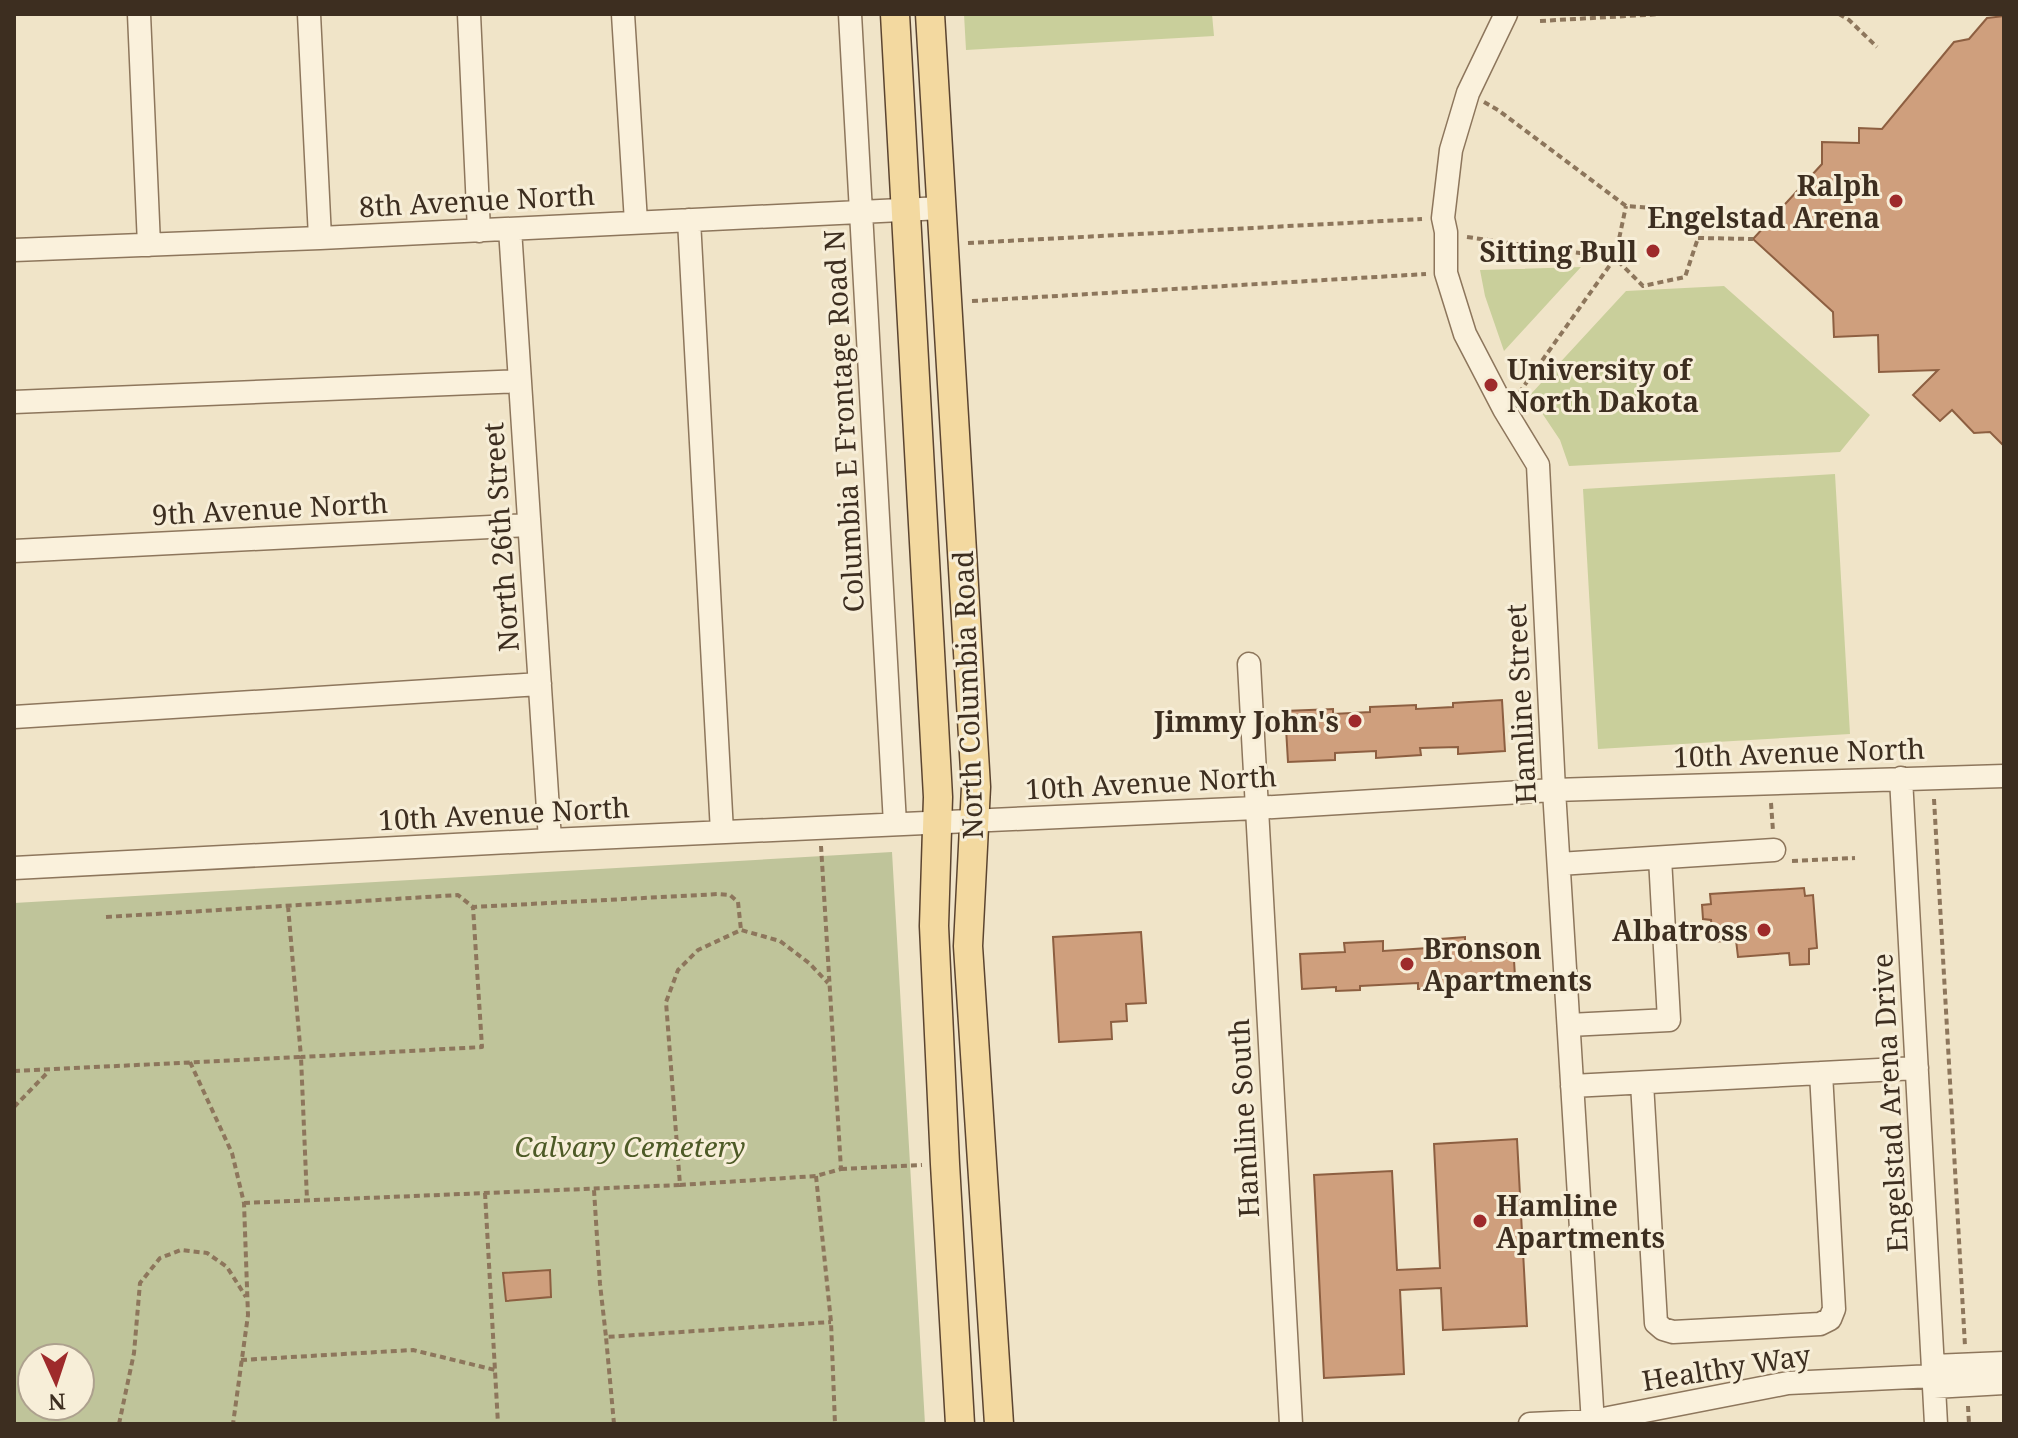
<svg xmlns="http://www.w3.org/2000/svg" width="2018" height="1438" font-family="'Noto Serif',serif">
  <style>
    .green { fill: #c9cf9b }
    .cemetery { fill: #bfc49a; fill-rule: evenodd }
    .building { fill: #cf9f7d; stroke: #8d5f41; stroke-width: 2 }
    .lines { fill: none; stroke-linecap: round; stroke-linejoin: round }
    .minor-casing { stroke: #8d765c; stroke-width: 25 }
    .major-casing { stroke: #5b4430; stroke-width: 31 }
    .path { stroke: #8d765c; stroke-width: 4; stroke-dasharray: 6 4; stroke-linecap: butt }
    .minor { stroke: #faf1dc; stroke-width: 22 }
    .major { stroke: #f3d9a0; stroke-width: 28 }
    .poi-dot { fill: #9e2a2b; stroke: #f7eed8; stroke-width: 3 }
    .labels { text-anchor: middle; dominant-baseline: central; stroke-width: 6; stroke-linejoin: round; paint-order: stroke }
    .poi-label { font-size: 28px; font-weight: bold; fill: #3d2e20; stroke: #f7eed8; text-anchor: end }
    .street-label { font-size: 28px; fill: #3d2e20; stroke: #f7eed8 }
    .park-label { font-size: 28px; font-style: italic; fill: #4d5a26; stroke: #f7eed8 }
  </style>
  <rect width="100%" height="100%" fill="#f0e4c8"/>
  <path class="green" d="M 964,14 L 1212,14 L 1214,36 L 966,50 Z
    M 1581,267 L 1504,351 L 1485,296 L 1480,270 Z
    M 1724,286 L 1870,415 L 1840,452 L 1569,466 L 1560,440 L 1530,395 L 1626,291 Z
    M 1835,474 L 1850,734 L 1598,749 L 1583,489 Z"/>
  <path class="cemetery" d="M 892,852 L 925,1424 L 14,1424 L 14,903 ZM 32,1358 L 80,1358 L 80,1406 L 32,1406 Z"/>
  <path class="building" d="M 2004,16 L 2004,446 L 1990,432 L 1974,433 L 1952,410 L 1940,421 L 1913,395 L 1938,370 L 1879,372 L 1878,335 L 1834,337 L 1833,312 L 1753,239 L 1822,164 L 1822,142 L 1859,143 L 1859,128 L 1882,129 L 1954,42 L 1969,39 L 1987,18 Z
    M 1502,700 L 1505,751 L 1458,754 L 1458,747 L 1420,748 L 1421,755 L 1376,758 L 1376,751 L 1335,753 L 1335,760 L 1288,762 L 1285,711 L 1333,709 L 1333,714 L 1370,712 L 1370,707 L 1416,705 L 1416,709 L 1453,707 L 1453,703 Z
    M 1804,888 L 1805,896 L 1813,895 L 1817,948 L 1809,949 L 1809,964 L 1790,965 L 1789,953 L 1738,957 L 1736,940 L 1713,942 L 1711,920 L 1703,919 L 1702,905 L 1711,904 L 1710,894 Z
    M 1141,932 L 1146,1003 L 1126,1004 L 1127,1021 L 1111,1022 L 1112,1039 L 1059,1042 L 1053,937 Z
    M 1465,937 L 1465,946 L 1513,943 L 1515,977 L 1481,979 L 1481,985 L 1418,989 L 1418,983 L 1360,986 L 1360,990 L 1336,991 L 1336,987 L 1302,989 L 1300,954 L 1345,952 L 1344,943 L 1383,941 L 1383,951 L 1428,948 L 1427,940 Z
    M 1517,1139 L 1527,1326 L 1443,1330 L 1441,1288 L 1400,1290 L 1404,1374 L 1324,1378 L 1314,1175 L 1392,1171 L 1397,1270 L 1440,1268 L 1434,1144 Z
    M 550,1270 L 551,1297 L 506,1301 L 503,1273 Z"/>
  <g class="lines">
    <defs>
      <path id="minor" d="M 139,14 L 149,245
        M 309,14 L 320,238
        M 469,14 L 479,231
        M 623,14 L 636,222
        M 850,14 L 895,824
        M 1506,14 L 1468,93 L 1451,150 L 1443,218 L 1446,232 L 1446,273 L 1465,334 L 1504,409 L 1538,465 L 1554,790 L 1593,1424
        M 689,220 L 722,832
        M 510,229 L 550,840
        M 14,250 L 320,238 L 942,208
        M 14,402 L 520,381
        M 14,551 L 529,525
        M 1249,664 L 1291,1424
        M 14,717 L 540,684
        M 1901,778 L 1936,1424
        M 1559,864 L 1774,850
        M 14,868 L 550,840 L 1256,808 L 1554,790 L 2004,776
        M 1569,1025 L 1669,1020 L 1660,858
        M 1642,1083 L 1656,1323 L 1663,1329 L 1673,1332 L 1820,1324 L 1830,1319 L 1834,1309 L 1821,1073
        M 1572,1086 L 1917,1068
        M 1933,1366 L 2004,1363
        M 1934,1387 L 2004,1383
        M 1530,1424 L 1593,1421 L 1788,1383 L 1933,1376"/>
      <path id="major" d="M 895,14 L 938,797 L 934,926 L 945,1164 L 960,1424
        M 930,14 L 976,787 L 968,946 L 999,1424"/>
    </defs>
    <use href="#minor" class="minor-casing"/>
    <use href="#major" class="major-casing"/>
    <path class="path" d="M 1839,14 L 1849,20 L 1877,47
      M 1540,21 L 1662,14
      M 1484,102 L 1498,110 L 1626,206 L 1668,209 L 1698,238 L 1753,239
      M 1467,237 L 1615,258 L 1626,206
      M 968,243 L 1422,219
      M 972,301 L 1426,274
      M 1519,393 L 1615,258 L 1643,286 L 1685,277 L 1698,238
      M 1934,799 L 1965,1346
      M 1771,803 L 1773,831
      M 821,846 L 841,1169 L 816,1176 L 680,1185 L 666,1002 L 678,970 L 698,950 L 741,930 L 780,941 L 809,963 L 828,983
      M 1792,861 L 1855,858
      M 288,906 L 301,1057 L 482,1047 L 473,907
      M 106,917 L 458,895 L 473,907 L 719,894 L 730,895 L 738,902 L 741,930
      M 190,1062 L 232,1153 L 244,1203 L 248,1315 L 233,1424
      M 14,1071 L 301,1057 L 307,1200
      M 14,1107 L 49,1071
      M 841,1169 L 922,1165
      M 816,1176 L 831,1322 L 835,1424
      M 594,1190 L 600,1284 L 606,1337
      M 485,1193 L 498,1424
      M 244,1203 L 680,1185
      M 241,1360 L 413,1350 L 495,1370
      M 1968,1406 L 1969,1424
      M 119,1424 L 134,1353 L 140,1283 L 160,1258 L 181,1250 L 207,1253 L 227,1267 L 246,1297
      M 614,1424 L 606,1337 L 831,1322"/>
    <use href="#minor" class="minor"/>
    <use href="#major" class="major"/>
  </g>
  <g class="poi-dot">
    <circle cx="1896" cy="201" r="8"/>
    <circle cx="1653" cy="251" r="8"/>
    <circle cx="1491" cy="385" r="8"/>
    <circle cx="1355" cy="721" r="8"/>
    <circle cx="1764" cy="930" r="8"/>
    <circle cx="1407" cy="964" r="8"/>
    <circle cx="1480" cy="1221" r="8"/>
  </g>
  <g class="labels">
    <g class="poi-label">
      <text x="1880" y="185">Ralph<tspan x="1880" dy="32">Engelstad Arena</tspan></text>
      <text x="1637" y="251">Sitting Bull</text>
      <text x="1507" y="369" text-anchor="start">University of<tspan x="1507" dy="32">North Dakota</tspan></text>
      <text x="1339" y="721">Jimmy John's</text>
      <text x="1748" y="930">Albatross</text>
      <text x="1423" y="948" text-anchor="start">Bronson<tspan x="1423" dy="32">Apartments</tspan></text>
      <text x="1496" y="1205" text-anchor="start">Hamline<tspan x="1496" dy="32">Apartments</tspan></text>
    </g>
    <g class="street-label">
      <text transform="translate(477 200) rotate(-3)">8th Avenue North</text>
      <text transform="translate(843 421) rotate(-93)">Columbia E Frontage Road N</text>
      <text transform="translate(270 508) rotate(-3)">9th Avenue North</text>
      <text transform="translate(500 537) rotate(-94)">North 26th Street</text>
      <text transform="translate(967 695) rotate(-92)">North Columbia Road</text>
      <text transform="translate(1520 704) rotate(-93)">Hamline Street</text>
      <text transform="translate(1799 752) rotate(-2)">10th Avenue North</text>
      <text transform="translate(1151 782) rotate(-3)">10th Avenue North</text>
      <text transform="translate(504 813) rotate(-3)">10th Avenue North</text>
      <text transform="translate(1889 1103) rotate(-93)">Engelstad Arena Drive</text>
      <text transform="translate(1243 1118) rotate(-93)">Hamline South</text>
      <text transform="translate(1726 1367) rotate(-9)">Healthy Way</text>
    </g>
    <g class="park-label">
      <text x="630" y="1146">Calvary Cemetery</text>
    </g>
  </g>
  <rect width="2018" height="1438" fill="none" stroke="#3d2e20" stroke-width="32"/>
  <g transform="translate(56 1382) rotate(177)"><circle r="38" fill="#f7eed8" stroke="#ada18e" stroke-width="2"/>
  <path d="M0-6L14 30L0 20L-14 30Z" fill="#9e2a2b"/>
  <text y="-12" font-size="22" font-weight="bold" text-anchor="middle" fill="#3d2e20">N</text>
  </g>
</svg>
